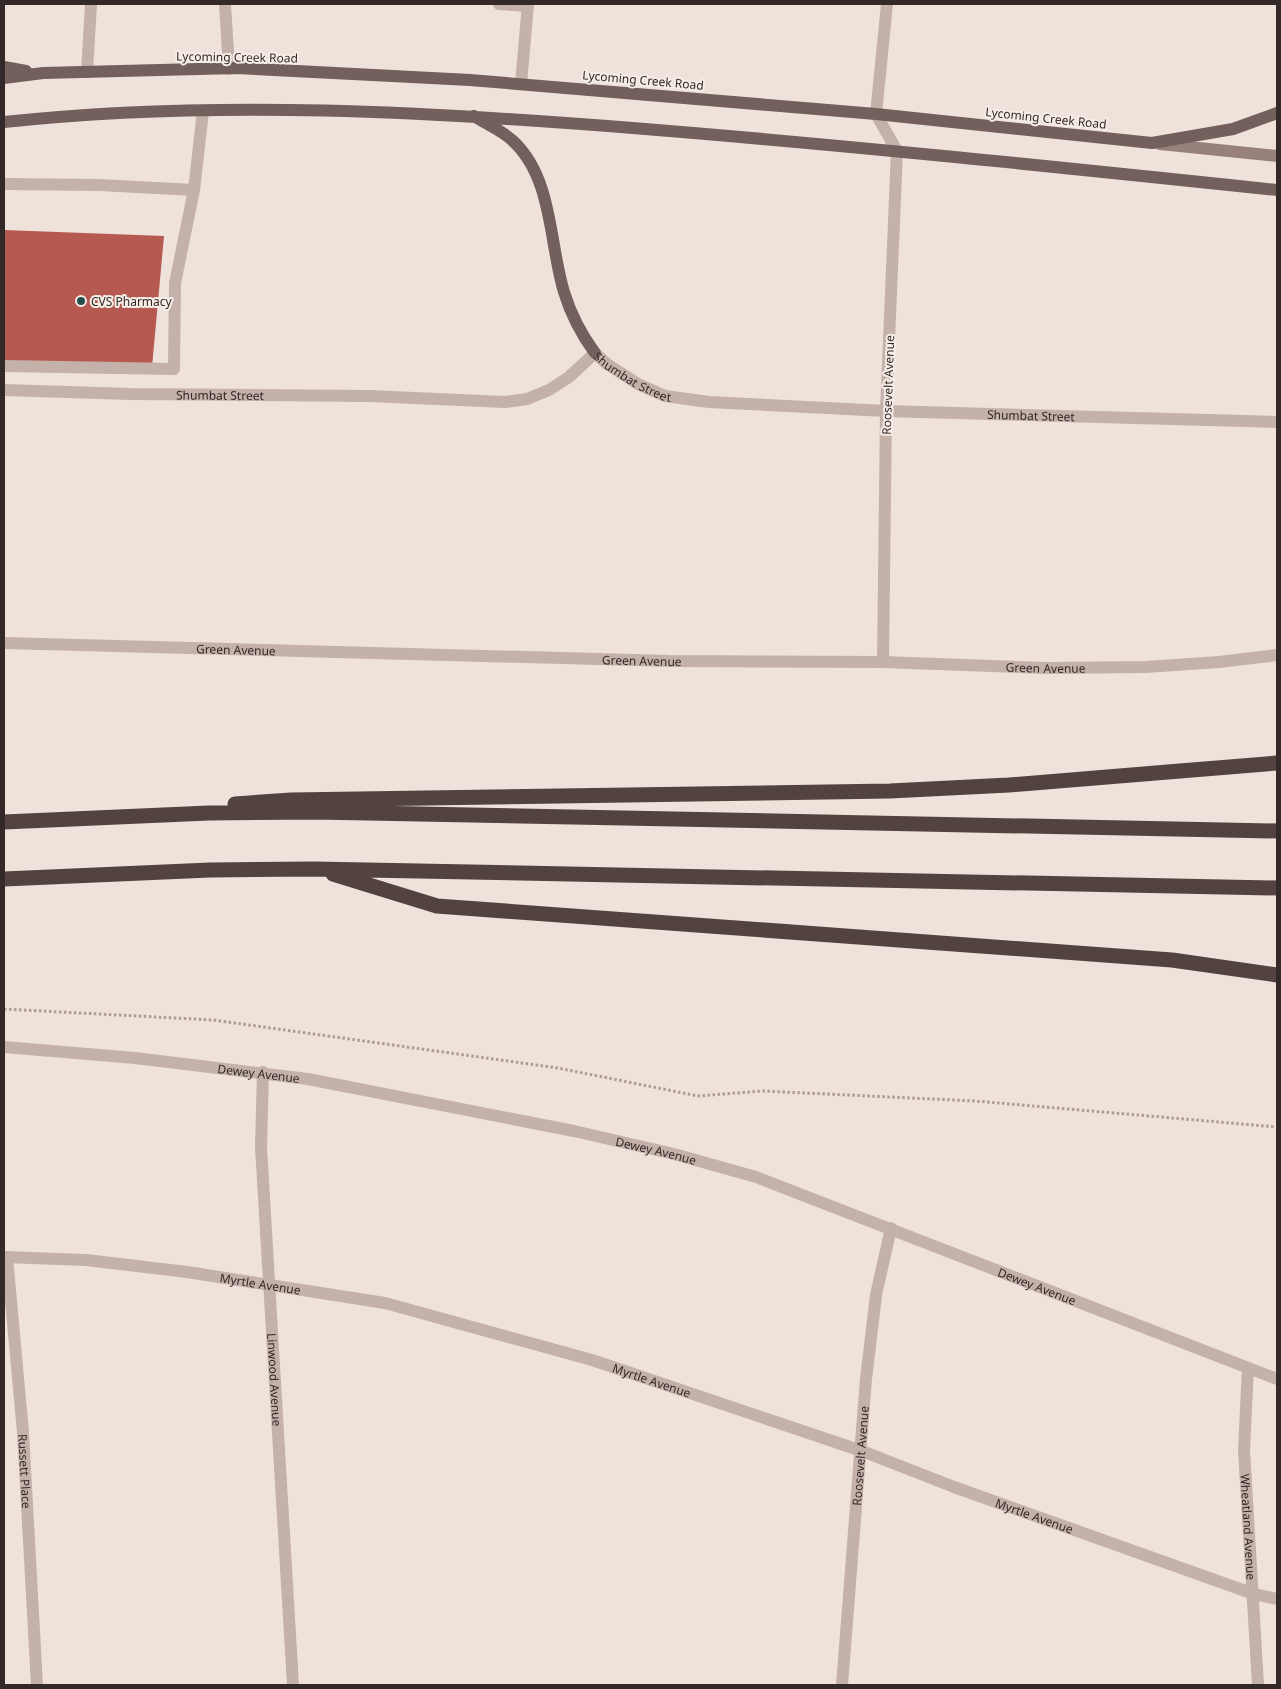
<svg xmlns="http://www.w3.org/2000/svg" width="1281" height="1689" font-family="'Noto Sans',sans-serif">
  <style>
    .building { fill: #b65951 }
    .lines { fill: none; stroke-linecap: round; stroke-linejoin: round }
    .path { stroke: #b09b93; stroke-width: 3; stroke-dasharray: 2.5 2.5; stroke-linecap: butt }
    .service { stroke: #c4b1a9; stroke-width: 12 }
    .minor { stroke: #c4b1a9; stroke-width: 12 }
    .tertiary { stroke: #c4b1a9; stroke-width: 12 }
    .secondary { stroke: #98807b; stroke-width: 12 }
    .primary { stroke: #735f5b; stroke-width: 12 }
    .motorway { stroke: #524340; stroke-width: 15 }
    .poi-dot { fill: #234e4a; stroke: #f6ede7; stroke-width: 2 }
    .labels { text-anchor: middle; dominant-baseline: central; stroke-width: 4; stroke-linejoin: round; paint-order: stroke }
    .street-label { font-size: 12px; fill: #322928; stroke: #f6ede7 }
    .poi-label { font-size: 12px; fill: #322928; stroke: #f6ede7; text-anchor: start }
  </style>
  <rect width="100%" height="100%" fill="#eee2db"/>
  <path class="building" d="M 4,230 L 164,236 L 152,367 L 4,367 Z"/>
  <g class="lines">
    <path class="path" d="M 4,1009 L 213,1020 L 558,1068 L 698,1096 L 762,1091 L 975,1101 L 1277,1127"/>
    <g class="service">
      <path d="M 225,4 L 229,69"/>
      <path d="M 499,4 L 528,6"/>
      <path d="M 521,84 L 528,4"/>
      <path d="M 876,114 L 887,4"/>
      <path d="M 4,184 L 99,185 L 194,190 L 203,111"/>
      <path d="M 4,366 L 174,369 L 175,283 L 194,190"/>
      <path id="s1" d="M 4,390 L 130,394 L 369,396 L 505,402 L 527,399 L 549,390 L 569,377 L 595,353"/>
      <path id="s2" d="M 886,411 L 1277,422"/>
      <path id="s3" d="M 4,1257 L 86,1260 L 187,1272 L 385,1303 L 592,1360 L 862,1451 L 954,1487 L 1254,1594 L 1277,1599"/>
      <path id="s4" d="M 7,1257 L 23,1432 L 37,1685"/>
    </g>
    <g class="minor">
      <path d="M 87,72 L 91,4"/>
      <path d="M 876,114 L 897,151 L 886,411 L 883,662"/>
      <path id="s5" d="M 595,353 L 607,364 L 638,384 L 665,396 L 709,402 L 886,411"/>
      <path id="s6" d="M 4,643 L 670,661 L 883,662 L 1046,668 L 1146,667 L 1219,662 L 1277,655"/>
      <path id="s7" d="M 263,1072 L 261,1147 L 293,1685"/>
      <path id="s8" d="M 1248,1368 L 1244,1450 L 1258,1685"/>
      <path id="s9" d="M 842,1685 L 866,1379 L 876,1295 L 891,1228"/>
    </g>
    <path class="tertiary" id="s10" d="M 4,1047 L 135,1058 L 308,1079 L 574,1131 L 674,1154 L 756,1177 L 1277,1379"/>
    <path class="secondary" d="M 1160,144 L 1277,156"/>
    <path class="primary" d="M 4,67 L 26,71
      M 4,78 L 43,73 L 237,68 L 470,80 L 876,114 L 1152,143 L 1233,129 L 1277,113
      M 474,116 C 486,124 503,131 513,141 C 553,178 549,243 564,292 C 571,315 581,334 595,353
      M 4,122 C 217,99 432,112 645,129 C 856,146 1066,168 1277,190"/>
    <path class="motorway" d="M 235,804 L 291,800 L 890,791 L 1009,785 L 1277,763
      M 4,822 L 209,813 L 315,812 L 1277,831
      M 333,874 L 437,906 L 1172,960 L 1277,975
      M 4,879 L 210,870 L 314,869 L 1277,888"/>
  </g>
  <circle class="poi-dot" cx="81" cy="301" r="5"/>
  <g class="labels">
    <g class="street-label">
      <text transform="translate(237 57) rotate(1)">Lycoming Creek Road</text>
      <text transform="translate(643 80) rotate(5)">Lycoming Creek Road</text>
      <text transform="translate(1046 118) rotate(6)">Lycoming Creek Road</text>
      <text stroke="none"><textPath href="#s5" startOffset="45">Shumbat Street</textPath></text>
      <text transform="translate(888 385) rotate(-88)">Roosevelt Avenue</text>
      <text stroke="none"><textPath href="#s1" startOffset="216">Shumbat Street</textPath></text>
      <text stroke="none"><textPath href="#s2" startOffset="145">Shumbat Street</textPath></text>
      <text stroke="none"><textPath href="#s6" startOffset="232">Green Avenue</textPath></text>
      <text stroke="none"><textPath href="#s6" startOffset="638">Green Avenue</textPath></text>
      <text stroke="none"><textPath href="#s6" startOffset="1042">Green Avenue</textPath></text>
      <text stroke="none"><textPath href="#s10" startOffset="256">Dewey Avenue</textPath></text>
      <text stroke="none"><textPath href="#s10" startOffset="661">Dewey Avenue</textPath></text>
      <text stroke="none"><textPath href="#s3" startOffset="258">Myrtle Avenue</textPath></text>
      <text stroke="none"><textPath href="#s10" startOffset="1066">Dewey Avenue</textPath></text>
      <text stroke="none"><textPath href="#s7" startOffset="308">Linwood Avenue</textPath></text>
      <text stroke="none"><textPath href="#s3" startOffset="662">Myrtle Avenue</textPath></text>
      <text stroke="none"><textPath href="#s9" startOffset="230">Roosevelt Avenue</textPath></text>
      <text stroke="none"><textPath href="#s4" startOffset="215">Russett Place</textPath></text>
      <text stroke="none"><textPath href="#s3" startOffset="1068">Myrtle Avenue</textPath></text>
      <text stroke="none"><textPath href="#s8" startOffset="159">Wheatland Avenue</textPath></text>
    </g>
    <g class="poi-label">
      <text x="91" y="301">CVS Pharmacy</text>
    </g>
  </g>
  <rect width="1281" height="1689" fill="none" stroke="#322928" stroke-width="10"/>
</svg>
